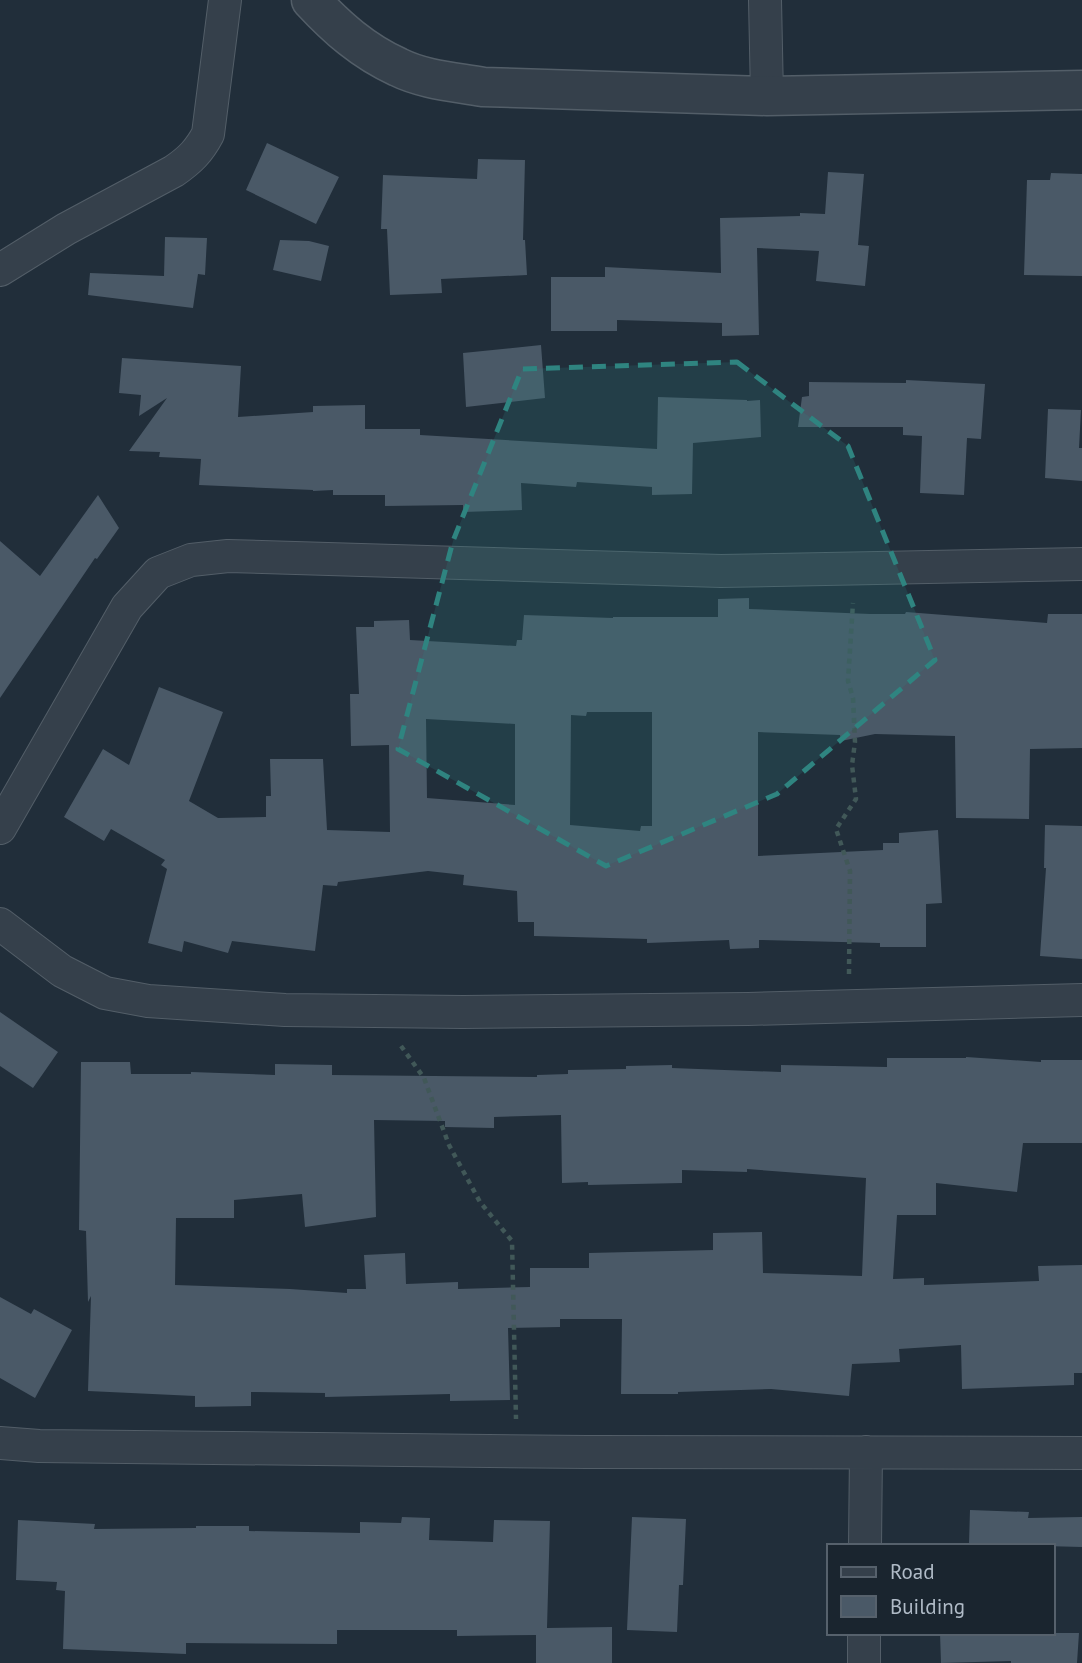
<svg xmlns="http://www.w3.org/2000/svg" width="1082" height="1663" font-family="'PT Sans',sans-serif">
  <style>
    .building { fill: #4a5967; fill-rule: evenodd }
    .lines { fill: none; stroke-linecap: round; stroke-linejoin: round }
    .minor-casing { stroke: #535e68; stroke-width: 34 }
    .tertiary-casing { stroke: #535e68; stroke-width: 41 }
    .path { stroke: #415858; stroke-width: 4.5; stroke-dasharray: 5 5; stroke-linecap: butt }
    .minor { stroke: #35404b; stroke-width: 32 }
    .tertiary { stroke: #35404b; stroke-width: 38 }
    .marked { fill: #2f8480; fill-opacity: 0.2; stroke: #2f8480; stroke-width: 5; stroke-dasharray: 14 9; stroke-linejoin: round }
  </style>
  <rect width="100%" height="100%" fill="#212e3a"/>
  <path class="building" d="M 267,143 L 339,177 L 316,224 L 246,190 Z
    M 478,159 L 525,160 L 523,240 L 525,240 L 527,275 L 441,279 L 442,293 L 390,295 L 387,229 L 381,229 L 383,175 L 477,179 Z
    M 828,172 L 864,174 L 858,245 L 869,246 L 865,286 L 816,281 L 819,251 L 757,248 L 759,335 L 722,336 L 722,323 L 617,320 L 617,331 L 551,331 L 551,277 L 605,277 L 605,267 L 721,273 L 720,218 L 800,216 L 800,213 L 825,214 Z
    M 1051,173 L 1082,174 L 1082,276 L 1024,275 L 1027,180 L 1050,180 Z
    M 165,237 L 207,238 L 205,275 L 198,274 L 193,308 L 88,295 L 90,273 L 164,276 Z
    M 280,240 L 309,241 L 329,246 L 321,281 L 273,270 Z
    M 541,345 L 545,398 L 466,407 L 463,353 Z
    M 122,358 L 241,366 L 238,417 L 313,412 L 313,406 L 365,405 L 365,429 L 420,429 L 420,435 L 657,449 L 658,397 L 747,400 L 747,401 L 760,400 L 761,437 L 693,443 L 692,494 L 652,495 L 652,487 L 577,482 L 576,487 L 521,483 L 522,510 L 463,512 L 463,505 L 385,506 L 385,495 L 333,495 L 333,490 L 313,491 L 313,490 L 199,485 L 201,459 L 159,457 L 160,452 L 129,451 L 167,398 L 139,416 L 141,395 L 119,393 Z
    M 906,380 L 985,384 L 981,439 L 967,438 L 964,495 L 920,493 L 922,436 L 903,435 L 903,427 L 798,427 L 802,397 L 809,396 L 809,382 L 906,383 Z
    M 1048,409 L 1081,410 L 1079,448 L 1082,448 L 1082,481 L 1045,478 Z
    M 98,495 L 119,528 L 97,559 L 95,558 L 0,698 L 0,541 L 40,576 Z
    M 749,598 L 749,609 L 870,614 L 905,614 L 906,612 L 1047,623 L 1048,614 L 1082,614 L 1082,748 L 1030,749 L 1029,819 L 956,818 L 955,736 L 875,734 L 841,741 L 840,735 L 758,732 L 758,856 L 883,850 L 883,843 L 899,843 L 899,833 L 938,830 L 942,903 L 926,904 L 926,947 L 880,947 L 880,943 L 759,940 L 759,948 L 730,949 L 729,940 L 647,943 L 647,939 L 534,936 L 534,922 L 518,922 L 517,891 L 463,885 L 464,875 L 428,871 L 338,882 L 337,886 L 323,885 L 315,951 L 232,941 L 228,953 L 184,941 L 182,952 L 148,943 L 167,869 L 161,865 L 165,860 L 111,829 L 104,841 L 64,817 L 103,749 L 129,765 L 159,687 L 223,712 L 189,801 L 218,818 L 266,817 L 266,796 L 271,796 L 270,759 L 323,759 L 327,830 L 390,832 L 389,745 L 351,746 L 350,694 L 359,694 L 356,627 L 374,627 L 374,621 L 409,620 L 410,640 L 516,646 L 517,640 L 522,640 L 524,615 L 613,618 L 613,617 L 718,617 L 718,599 ZM 587,712 L 652,712 L 652,826 L 641,826 L 640,831 L 570,825 L 571,715 L 586,716 ZM 426,719 L 515,724 L 515,805 L 427,798 Z
    M 1045,825 L 1082,826 L 1082,959 L 1040,956 L 1046,868 L 1044,868 Z
    M 0,1012 L 58,1052 L 33,1088 L 0,1066 Z
    M 966,1057 L 1041,1062 L 1041,1060 L 1082,1060 L 1082,1143 L 1023,1143 L 1017,1192 L 936,1183 L 936,1215 L 897,1215 L 893,1279 L 924,1278 L 924,1285 L 1039,1281 L 1038,1266 L 1082,1265 L 1082,1373 L 1074,1373 L 1074,1385 L 962,1389 L 961,1345 L 899,1349 L 900,1362 L 852,1364 L 849,1396 L 771,1389 L 678,1392 L 678,1394 L 621,1394 L 622,1319 L 560,1319 L 560,1327 L 508,1328 L 510,1400 L 450,1401 L 450,1394 L 325,1397 L 325,1393 L 251,1392 L 251,1406 L 195,1407 L 195,1396 L 88,1391 L 91,1296 L 88,1302 L 86,1231 L 79,1230 L 81,1062 L 130,1062 L 131,1074 L 191,1074 L 191,1072 L 275,1075 L 275,1064 L 332,1065 L 332,1075 L 537,1077 L 537,1075 L 568,1074 L 568,1070 L 626,1069 L 626,1066 L 672,1065 L 672,1068 L 781,1072 L 781,1065 L 887,1067 L 887,1058 L 966,1058 ZM 561,1115 L 562,1183 L 588,1182 L 588,1185 L 682,1183 L 682,1170 L 747,1172 L 747,1169 L 866,1178 L 862,1276 L 763,1273 L 762,1232 L 713,1233 L 713,1250 L 589,1253 L 589,1268 L 530,1268 L 530,1287 L 458,1289 L 458,1282 L 406,1284 L 405,1253 L 364,1255 L 366,1289 L 347,1289 L 347,1293 L 290,1289 L 175,1285 L 176,1218 L 234,1218 L 234,1200 L 302,1194 L 305,1227 L 376,1217 L 374,1120 L 445,1121 L 445,1127 L 494,1128 L 494,1117 Z
    M 0,1297 L 31,1314 L 34,1309 L 72,1330 L 35,1398 L 0,1378 Z
    M 970,1510 L 1029,1512 L 1028,1518 L 1082,1517 L 1082,1547 L 969,1544 Z
    M 402,1517 L 430,1518 L 429,1540 L 493,1542 L 494,1520 L 550,1521 L 547,1628 L 612,1627 L 612,1663 L 536,1663 L 536,1635 L 457,1636 L 457,1630 L 337,1630 L 337,1644 L 186,1643 L 186,1654 L 63,1649 L 65,1591 L 56,1590 L 57,1582 L 16,1580 L 18,1520 L 95,1524 L 94,1529 L 196,1528 L 196,1526 L 249,1526 L 249,1531 L 360,1533 L 360,1522 L 401,1523 Z
    M 632,1517 L 686,1519 L 683,1585 L 679,1585 L 677,1632 L 627,1630 Z
    M 940,1633 L 1079,1633 L 1077,1663 L 1011,1663 L 1011,1661 L 941,1663 Z"/>
  <g class="lines">
    <defs>
      <path id="minor" d="M 765,0 L 767,96
        M 0,270 L 66,229 L 174,171 C 190,160 199,151 208,134 L 225,0
        M 0,828 L 127,607 L 158,573 L 191,560 L 228,556 L 721,571 L 1082,564
        M 0,924 L 62,971 L 105,993 L 148,1001 L 285,1010 L 463,1012 L 748,1009 L 1082,1000
        M 0,1443 L 39,1446 L 587,1452 L 1082,1453
        M 865,1546 L 866,1452
        M 864,1663 L 864,1633"/>
      <path id="tertiary" d="M 311,0 C 337,28 363,51 398,67 C 424,80 455,82 483,87 L 767,96 L 1082,90"/>
    </defs>
    <use href="#minor" class="minor-casing"/>
    <use href="#tertiary" class="tertiary-casing"/>
    <path class="path" d="M 849,974 L 850,871 L 836,829 L 856,799 L 852,765 L 855,742 L 853,698 L 848,681 L 853,603
      M 401,1046 L 424,1078 L 449,1145 L 480,1202 L 512,1241 L 516,1419"/>
    <use href="#minor" class="minor"/>
    <use href="#tertiary" class="tertiary"/>
  </g>
  <path class="marked" d="M 737,362 L 848,446 L 935,660 L 777,794 L 606,866 L 398,749 L 453,541 L 522,369 Z"/>
  <rect x="827" y="1544" width="228" height="91" fill="#1a252f" stroke="#56616c" stroke-width="2"/>
  <rect x="841" y="1567" width="35" height="10" fill="#35404b" stroke="#56616c" stroke-width="2"/>
  <text x="890" y="1579" font-size="21" fill="#b0bbc7">Road</text>
  <rect x="841" y="1596" width="35" height="21" fill="#4a5967" stroke="#56616c" stroke-width="2"/>
  <text x="890" y="1614" font-size="21" fill="#b0bbc7">Building</text>
</svg>
